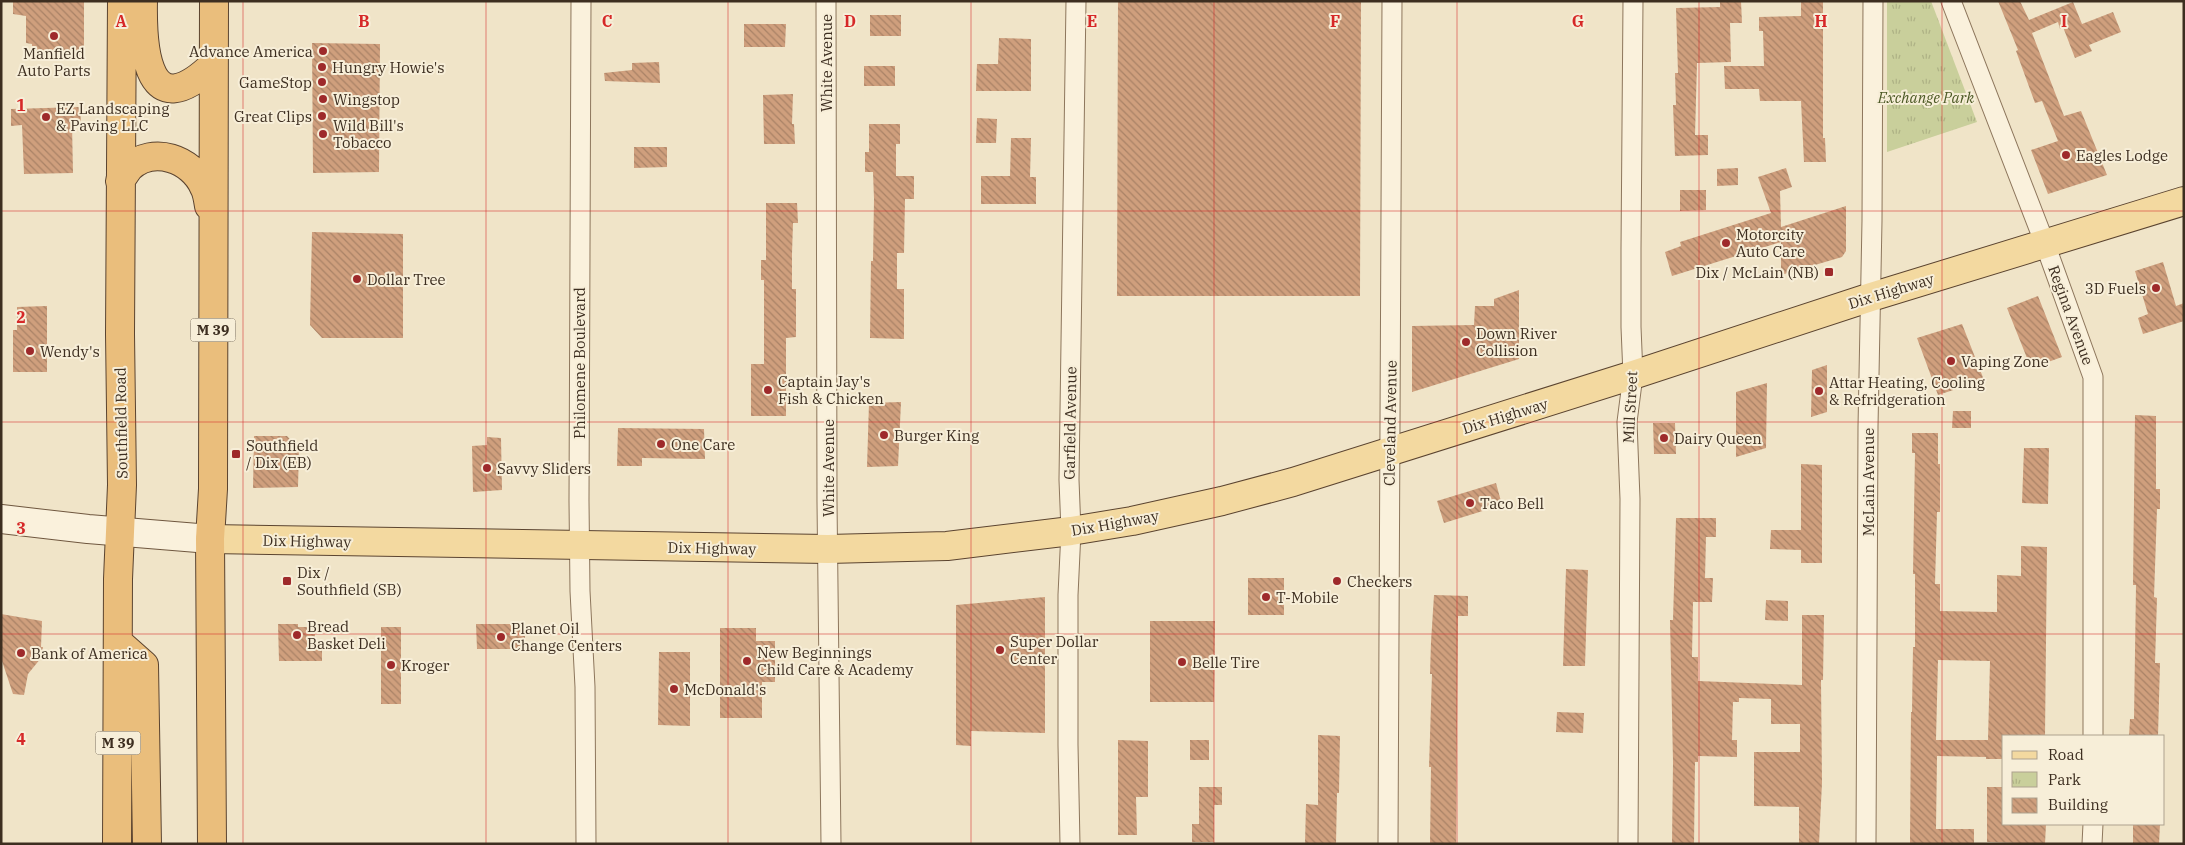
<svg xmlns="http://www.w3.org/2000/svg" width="2185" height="845" font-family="'IBM Plex Serif',serif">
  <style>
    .park { fill: url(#park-tufts) }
    .building { fill: url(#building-back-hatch); fill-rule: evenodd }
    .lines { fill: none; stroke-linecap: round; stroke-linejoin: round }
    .minor-casing { stroke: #8d765c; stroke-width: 21 }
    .secondary-casing { stroke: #6f573f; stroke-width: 30 }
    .primary-casing { stroke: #5b4430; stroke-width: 30 }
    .trunk-casing { stroke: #5b4430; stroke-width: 30 }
    .minor { stroke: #faf1dc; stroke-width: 19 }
    .secondary { stroke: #faf1dc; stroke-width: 28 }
    .primary { stroke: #f3d9a0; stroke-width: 28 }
    .trunk { stroke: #eabe7c; stroke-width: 28 }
    .grid { fill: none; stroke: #d62828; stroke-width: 1; stroke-opacity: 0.55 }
    .poi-dot { fill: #9e2a2b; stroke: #f7eed8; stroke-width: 2 }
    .labels { text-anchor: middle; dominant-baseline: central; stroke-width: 4; stroke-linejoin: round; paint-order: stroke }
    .shield { fill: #f7eed8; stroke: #756857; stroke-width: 1 }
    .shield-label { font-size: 14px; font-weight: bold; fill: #3d2e20 }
    .poi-label { font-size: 15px; fill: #3d2e20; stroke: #f7eed8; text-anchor: start }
    .street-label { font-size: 15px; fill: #3d2e20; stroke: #f7eed8 }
    .park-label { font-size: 15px; font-style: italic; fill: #4d5a26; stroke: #f7eed8 }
    .grid-label { font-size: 16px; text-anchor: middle; font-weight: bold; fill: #d62828; stroke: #f7eed8; stroke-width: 4; stroke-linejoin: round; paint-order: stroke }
  </style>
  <defs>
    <pattern id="park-tufts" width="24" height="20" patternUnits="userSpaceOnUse" patternTransform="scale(1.25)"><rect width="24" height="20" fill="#c9cf9b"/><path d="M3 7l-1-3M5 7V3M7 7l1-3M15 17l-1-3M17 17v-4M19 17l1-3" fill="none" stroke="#aeb285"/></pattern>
    <pattern id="building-back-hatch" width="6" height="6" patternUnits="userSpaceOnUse" patternTransform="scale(1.25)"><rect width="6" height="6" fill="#cf9f7d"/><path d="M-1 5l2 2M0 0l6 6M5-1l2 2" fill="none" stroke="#a98266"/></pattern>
  </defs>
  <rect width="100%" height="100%" fill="#f0e4c8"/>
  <path class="park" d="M 1887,1 L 1931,1 L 1977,122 L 1887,152 Z"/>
  <path class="building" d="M 13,1 L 84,1 L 84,59 L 32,59 L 32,44 L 26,43 L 26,16 L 13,14 Z
    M 1118,1 L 1361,1 L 1360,296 L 1117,296 Z
    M 1720,1 L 1741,1 L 1742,23 L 1730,23 L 1731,62 L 1697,63 L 1695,135 L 1708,135 L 1708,155 L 1675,156 L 1673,105 L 1676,105 L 1675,73 L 1678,73 L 1676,8 L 1720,7 Z
    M 1801,1 L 1823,1 L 1823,138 L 1825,138 L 1826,162 L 1804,162 L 1801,101 L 1760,101 L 1759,89 L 1725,89 L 1724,66 L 1764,66 L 1763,31 L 1759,31 L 1759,17 L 1801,16 Z
    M 1998,1 L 2020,1 L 2029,20 L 2073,2 L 2082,24 L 2113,12 L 2121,32 L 2089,45 L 2092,51 L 2075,58 L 2063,27 L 2060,29 L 2058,22 L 2032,33 L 2064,116 L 2081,111 L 2107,175 L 2048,194 L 2031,150 L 2058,141 L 2042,101 L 2035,103 L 2016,51 L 2018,50 Z
    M 870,15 L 901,15 L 901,36 L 870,36 Z
    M 744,24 L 786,24 L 785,47 L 744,47 Z
    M 999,38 L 1031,39 L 1031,91 L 976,91 L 977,64 L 998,64 Z
    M 312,43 L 380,44 L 379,172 L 313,173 Z
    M 659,62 L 660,83 L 605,81 L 604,73 L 632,70 L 632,63 Z
    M 864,66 L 895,66 L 895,86 L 864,86 Z
    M 793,94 L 792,124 L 794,124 L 795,144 L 764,144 L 763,95 Z
    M 80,107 L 81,125 L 72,125 L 73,173 L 24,174 L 22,125 L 11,126 L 11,109 Z
    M 977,118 L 997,119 L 996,143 L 976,143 Z
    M 869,124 L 900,124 L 900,144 L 896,144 L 896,176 L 914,176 L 914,199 L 905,199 L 904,253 L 897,253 L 897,289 L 904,289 L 904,339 L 870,338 L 871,261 L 873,261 L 874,199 L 873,172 L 865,172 L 865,152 L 869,152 Z
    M 1011,138 L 1031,138 L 1030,177 L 1036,177 L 1036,204 L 981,204 L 981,176 L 1010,176 Z
    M 634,147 L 667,147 L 667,167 L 634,168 Z
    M 1738,168 L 1738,185 L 1717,186 L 1717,169 Z
    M 1786,168 L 1792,187 L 1780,191 L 1781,227 L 1846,206 L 1846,251 L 1842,257 L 1781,275 L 1781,242 L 1672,276 L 1665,252 L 1681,246 L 1680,242 L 1771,213 L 1758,177 Z
    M 1680,190 L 1706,190 L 1706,210 L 1680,211 Z
    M 766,203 L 797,203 L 798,223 L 793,223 L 792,254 L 792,289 L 796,289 L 796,337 L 786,338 L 786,416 L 751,416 L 751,364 L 764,364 L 764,280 L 761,280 L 761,260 L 766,260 Z
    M 312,232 L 403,234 L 403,338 L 322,338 L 310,325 Z
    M 2163,262 L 2176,306 L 2184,303 L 2184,321 L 2143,334 L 2138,318 L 2148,314 L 2135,271 Z
    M 1519,290 L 1519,359 L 1412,392 L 1412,326 L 1474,325 L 1475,306 L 1494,306 L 1494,299 Z
    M 2038,296 L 2062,357 L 2031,368 L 2007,308 Z
    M 47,306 L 47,372 L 13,372 L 13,330 L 17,330 L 17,307 Z
    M 1962,324 L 1984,380 L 1938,395 L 1917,338 Z
    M 1827,365 L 1827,412 L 1811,417 L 1812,370 Z
    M 1767,383 L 1766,448 L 1736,457 L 1736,392 Z
    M 901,402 L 898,466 L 867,467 L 869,403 Z
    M 1953,411 L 1971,411 L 1971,428 L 1952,428 Z
    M 2135,415 L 2156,416 L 2156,489 L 2160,489 L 2160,509 L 2157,509 L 2154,597 L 2157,598 L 2155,663 L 2160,663 L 2158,736 L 2129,736 L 2130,719 L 2134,719 L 2136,585 L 2133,585 Z
    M 1653,423 L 1675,423 L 1676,454 L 1654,454 Z
    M 618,428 L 704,429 L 705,459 L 642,458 L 642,466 L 617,466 Z
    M 1912,433 L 1938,433 L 1938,464 L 1940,464 L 1940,512 L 1937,512 L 1935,584 L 1940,584 L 1940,611 L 1997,612 L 1997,575 L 2021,576 L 2021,546 L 2047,547 L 2045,736 L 2004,736 L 2004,759 L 1986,759 L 1986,757 L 1937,756 L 1936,829 L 1974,829 L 1974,844 L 1910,844 L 1911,712 L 1912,712 L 1913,647 L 1915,647 L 1915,574 L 1913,574 L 1915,453 L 1912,453 ZM 1938,660 L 1990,661 L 1988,740 L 1936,740 Z
    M 254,436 L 287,436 L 299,449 L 298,487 L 253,488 Z
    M 487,437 L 501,438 L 502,490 L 473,492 L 472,446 L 487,445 Z
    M 2024,448 L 2049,448 L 2048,504 L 2022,503 Z
    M 1801,464 L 1822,465 L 1822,563 L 1801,563 L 1801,550 L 1770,549 L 1771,530 L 1801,530 Z
    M 1496,483 L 1502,505 L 1444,523 L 1437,501 Z
    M 1676,518 L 1716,518 L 1716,537 L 1706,537 L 1705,578 L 1713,578 L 1712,602 L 1693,602 L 1692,657 L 1698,657 L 1698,681 L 1802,685 L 1802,615 L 1824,615 L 1823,680 L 1821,680 L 1822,783 L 1819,844 L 1799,844 L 1799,807 L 1754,806 L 1754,752 L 1800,752 L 1800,724 L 1771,724 L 1771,699 L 1739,698 L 1739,702 L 1733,702 L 1732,740 L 1737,740 L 1737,757 L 1698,756 L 1698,762 L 1695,762 L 1694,844 L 1672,844 L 1673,762 L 1670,620 L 1673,620 Z
    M 1566,569 L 1588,570 L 1585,666 L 1563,666 Z
    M 1248,578 L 1284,578 L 1284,615 L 1248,615 Z
    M 1434,595 L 1468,596 L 1468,616 L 1458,616 L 1456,844 L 1430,844 L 1431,767 L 1429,767 L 1432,674 L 1430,674 L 1431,642 Z
    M 1045,597 L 1045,733 L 971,731 L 971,746 L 956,745 L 956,605 Z
    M 1766,600 L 1788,601 L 1788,621 L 1765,620 Z
    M 1,614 L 42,621 L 41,647 L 43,647 L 41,658 L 28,674 L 24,695 L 13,694 L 1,658 Z
    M 1150,621 L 1215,621 L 1214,702 L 1150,702 Z
    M 278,624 L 298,624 L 298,627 L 315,627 L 315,644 L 322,644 L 322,661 L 279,661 Z
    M 476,624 L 525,624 L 525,649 L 477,649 Z
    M 381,627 L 401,627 L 401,704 L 381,704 Z
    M 720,628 L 756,628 L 756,641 L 775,641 L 775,682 L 762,682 L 762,718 L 720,718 Z
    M 659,652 L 690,652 L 690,726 L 658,725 Z
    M 1557,712 L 1584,713 L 1583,733 L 1556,732 Z
    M 1318,735 L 1340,736 L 1339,793 L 1337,793 L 1336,844 L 1305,844 L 1306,804 L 1318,805 Z
    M 1118,740 L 1148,741 L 1148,797 L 1136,797 L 1137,835 L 1118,835 Z
    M 1190,740 L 1209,740 L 1209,760 L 1190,760 Z
    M 1199,787 L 1222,787 L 1222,805 L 1214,805 L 1214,842 L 1192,842 L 1192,824 L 1199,824 Z
    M 1987,787 L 2004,787 L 2004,824 L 2046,824 L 2045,844 L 1987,842 Z
    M 2133,824 L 2160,824 L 2159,844 L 2133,844 Z"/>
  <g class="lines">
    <defs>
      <path id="minor" d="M 581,1 L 579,501 L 580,591 L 585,687 L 586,844
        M 826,1 L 827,502 L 831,844
        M 1951,1 L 2045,244 L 2093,377 L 2093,736
        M 1070,844 L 1068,745 L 1068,595 L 1071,531 L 1069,480 L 1076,1
        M 1388,844 L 1392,1
        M 1628,844 L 1630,499 L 1627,422 L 1633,375 L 1631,327 L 1631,249 L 1633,1
        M 1866,844 L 1868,427 L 1872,221 L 1873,1
        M 2092,844 L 2093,824"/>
      <path id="secondary" d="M 1,519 L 88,529 L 210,539"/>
      <path id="primary" d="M 210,539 L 828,549 L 947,546 L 1071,531 L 1132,521 L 1222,501 L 1293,482 L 1633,375 L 1871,297 L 2184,201"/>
      <path id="trunk" d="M 143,1 C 142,52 148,127 213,65
        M 120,181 C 123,177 126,172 129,168 C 153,145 192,159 204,187 C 207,192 208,200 209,206
        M 118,642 L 144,665 L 147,844
        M 117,844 L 118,579 L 122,485 L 120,334 L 122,1
        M 212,844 L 210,539 L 213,489 L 214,1"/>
    </defs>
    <use href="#minor" class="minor-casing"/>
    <use href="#secondary" class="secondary-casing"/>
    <use href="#primary" class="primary-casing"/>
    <use href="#trunk" class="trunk-casing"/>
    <use href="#minor" class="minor"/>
    <use href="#secondary" class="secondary"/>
    <use href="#primary" class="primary"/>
    <use href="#trunk" class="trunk"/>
  </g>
  <path class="grid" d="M 243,1 L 243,844M 486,1 L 486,844M 728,1 L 728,844M 971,1 L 971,844M 1214,1 L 1214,844M 1457,1 L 1457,844M 1699,1 L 1699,844M 1942,1 L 1942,844M 1,211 L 2184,211M 1,422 L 2184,422M 1,634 L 2184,634"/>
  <g class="poi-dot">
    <circle cx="54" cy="36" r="5"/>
    <circle cx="323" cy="51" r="5"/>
    <circle cx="322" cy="67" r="5"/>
    <circle cx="322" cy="82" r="5"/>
    <circle cx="323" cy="99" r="5"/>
    <circle cx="322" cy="116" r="5"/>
    <circle cx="46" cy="117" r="5"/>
    <circle cx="323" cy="134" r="5"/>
    <circle cx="2066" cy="155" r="5"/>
    <circle cx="1726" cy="243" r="5"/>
    <rect x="1824" y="267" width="10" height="10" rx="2.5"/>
    <circle cx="357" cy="279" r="5"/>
    <circle cx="2156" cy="288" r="5"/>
    <circle cx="1466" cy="342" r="5"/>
    <circle cx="30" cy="351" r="5"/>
    <circle cx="1951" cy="361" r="5"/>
    <circle cx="768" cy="390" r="5"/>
    <circle cx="1819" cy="391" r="5"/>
    <circle cx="884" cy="435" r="5"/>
    <circle cx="1664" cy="438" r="5"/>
    <circle cx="661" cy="444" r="5"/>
    <rect x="231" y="449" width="10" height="10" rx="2.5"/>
    <circle cx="487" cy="468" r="5"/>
    <circle cx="1470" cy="503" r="5"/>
    <rect x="282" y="576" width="10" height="10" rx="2.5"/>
    <circle cx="1337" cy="581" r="5"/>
    <circle cx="1266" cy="597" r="5"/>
    <circle cx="297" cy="635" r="5"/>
    <circle cx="501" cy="637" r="5"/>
    <circle cx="1000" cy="650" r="5"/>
    <circle cx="21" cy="653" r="5"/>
    <circle cx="747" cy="661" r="5"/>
    <circle cx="1182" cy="662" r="5"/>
    <circle cx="391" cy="665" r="5"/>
    <circle cx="674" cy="689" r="5"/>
  </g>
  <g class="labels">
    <g class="shield">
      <rect x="190.5" y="318.5" width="45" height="23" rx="4"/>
      <rect x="95.5" y="731.5" width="45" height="23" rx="4"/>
    </g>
    <g class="shield-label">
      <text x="213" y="330">M 39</text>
      <text x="118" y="743">M 39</text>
    </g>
    <g class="poi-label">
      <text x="313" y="51" text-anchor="end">Advance America</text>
      <text x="54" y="53" text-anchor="middle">Manfield<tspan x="54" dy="17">Auto Parts</tspan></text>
      <text x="332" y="67">Hungry Howie's</text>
      <text x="312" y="82" text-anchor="end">GameStop</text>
      <text x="333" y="99">Wingstop</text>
      <text x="56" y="108">EZ Landscaping<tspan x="56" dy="17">&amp; Paving LLC</tspan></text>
      <text x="312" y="116" text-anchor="end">Great Clips</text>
      <text x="333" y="125">Wild Bill's<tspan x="333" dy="17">Tobacco</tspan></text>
      <text x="2076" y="155">Eagles Lodge</text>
      <text x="1736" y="234">Motorcity<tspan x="1736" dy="17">Auto Care</tspan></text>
      <text x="1819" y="272" text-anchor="end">Dix / McLain (NB)</text>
      <text x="367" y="279">Dollar Tree</text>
      <text x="2146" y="288" text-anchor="end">3D Fuels</text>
      <text x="1476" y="333">Down River<tspan x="1476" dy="17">Collision</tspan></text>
      <text x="40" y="351">Wendy's</text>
      <text x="1961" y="361">Vaping Zone</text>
      <text x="778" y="381">Captain Jay's<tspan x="778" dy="17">Fish &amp; Chicken</tspan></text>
      <text x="1829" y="382">Attar Heating, Cooling<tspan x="1829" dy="17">&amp; Refridgeration</tspan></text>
      <text x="894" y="435">Burger King</text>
      <text x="1674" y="438">Dairy Queen</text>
      <text x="671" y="444">One Care</text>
      <text x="246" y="445">Southfield<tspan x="246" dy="17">/ Dix (EB)</tspan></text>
      <text x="497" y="468">Savvy Sliders</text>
      <text x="1480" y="503">Taco Bell</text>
      <text x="297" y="572">Dix /<tspan x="297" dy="17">Southfield (SB)</tspan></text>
      <text x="1347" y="581">Checkers</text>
      <text x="1276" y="597">T-Mobile</text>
      <text x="307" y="626">Bread<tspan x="307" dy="17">Basket Deli</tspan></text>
      <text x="511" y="628">Planet Oil<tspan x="511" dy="17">Change Centers</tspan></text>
      <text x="1010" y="641">Super Dollar<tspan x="1010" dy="17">Center</tspan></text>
      <text x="757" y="652">New Beginnings<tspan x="757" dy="17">Child Care &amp; Academy</tspan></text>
      <text x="31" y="653">Bank of America</text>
      <text x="1192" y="662">Belle Tire</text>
      <text x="401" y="665">Kroger</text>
      <text x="684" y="689">McDonald's</text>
    </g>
    <g class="street-label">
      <text transform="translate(826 63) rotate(-90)">White Avenue</text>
      <text transform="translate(1891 291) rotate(-17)">Dix Highway</text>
      <text transform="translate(2071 315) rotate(70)">Regina Avenue</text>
      <text transform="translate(579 363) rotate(-90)">Philomene Boulevard</text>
      <text transform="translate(1630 407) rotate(-87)">Mill Street</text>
      <text transform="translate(1505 416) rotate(-17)">Dix Highway</text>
      <text transform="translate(121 423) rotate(-91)">Southfield Road</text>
      <text transform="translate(1070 423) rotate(-89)">Garfield Avenue</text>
      <text transform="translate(1390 423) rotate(-89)">Cleveland Avenue</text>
      <text transform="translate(828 468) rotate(-90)">White Avenue</text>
      <text transform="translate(1868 482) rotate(-90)">McLain Avenue</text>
      <text transform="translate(1115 523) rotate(-10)">Dix Highway</text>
      <text transform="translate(307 541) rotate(1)">Dix Highway</text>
      <text transform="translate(712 548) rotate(1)">Dix Highway</text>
    </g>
    <g class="park-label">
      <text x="1926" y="97">Exchange Park</text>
    </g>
  </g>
  <g class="grid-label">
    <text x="121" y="27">A</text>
    <text x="364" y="27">B</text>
    <text x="607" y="27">C</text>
    <text x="850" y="27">D</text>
    <text x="1092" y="27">E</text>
    <text x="1335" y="27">F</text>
    <text x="1578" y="27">G</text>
    <text x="1821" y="27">H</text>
    <text x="2064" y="27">I</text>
    <text x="21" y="111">1</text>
    <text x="21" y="323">2</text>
    <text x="21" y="534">3</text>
    <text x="21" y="745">4</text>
  </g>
  <rect width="2185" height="845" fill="none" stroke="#3d2e20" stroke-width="5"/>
  <rect x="2002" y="735" width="162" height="90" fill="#f7eed8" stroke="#ada18e"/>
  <rect x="2012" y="751" width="25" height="8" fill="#f3d9a0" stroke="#ada18e"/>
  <text x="2048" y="760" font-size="15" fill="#3d2e20">Road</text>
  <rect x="2012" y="772" width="25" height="15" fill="url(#park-tufts)" stroke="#ada18e"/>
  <text x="2048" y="785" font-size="15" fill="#3d2e20">Park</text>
  <rect x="2012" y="798" width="25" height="15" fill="url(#building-back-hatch)" stroke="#ada18e"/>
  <text x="2048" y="810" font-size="15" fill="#3d2e20">Building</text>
</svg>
